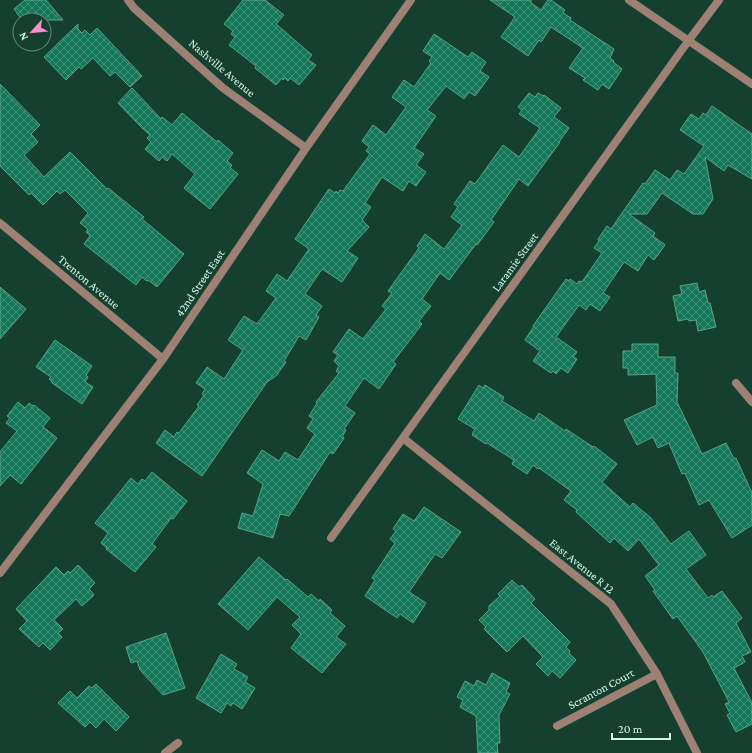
<svg xmlns="http://www.w3.org/2000/svg" width="752" height="753" font-family="'Crimson Pro',serif">
  <style>
    .building { fill: url(#building-cross-hatch); stroke: #56a586 }
    .lines { fill: none; stroke-linecap: round; stroke-linejoin: round }
    .street { stroke: #9e8174; stroke-width: 8 }
    .labels { text-anchor: middle; dominant-baseline: central; stroke-width: 3; stroke-linejoin: round; paint-order: stroke }
    .street-label { font-size: 12px; fill: #d2f9e7; stroke: #154030 }
  </style>
  <defs>
    <pattern id="building-cross-hatch" width="8" height="8" patternUnits="userSpaceOnUse"><rect width="8" height="8" fill="#147658"/><path d="M0 0l8 8M0 8l8-8" fill="none" stroke="#409178"/></pattern>
  </defs>
  <rect width="100%" height="100%" fill="#154030"/>
  <path class="building" d="M 25,0 L 46,0 L 63,20 L 22,20 L 14,9 Z
    M 243,0 L 265,0 L 284,15 L 276,24 L 312,55 L 308,60 L 316,65 L 299,85 L 290,78 L 288,81 L 285,78 L 283,80 L 282,78 L 276,85 L 255,68 L 256,66 L 229,45 L 235,37 L 231,34 L 233,31 L 224,24 Z
    M 490,0 L 531,0 L 531,3 L 541,10 L 548,0 L 551,0 L 565,10 L 563,13 L 571,18 L 570,20 L 614,49 L 610,58 L 614,61 L 613,62 L 622,69 L 609,89 L 602,84 L 598,90 L 583,80 L 585,78 L 569,68 L 583,48 L 551,27 L 541,42 L 539,40 L 528,56 L 501,37 L 515,17 Z
    M 78,24 L 78,29 L 82,33 L 85,30 L 90,35 L 97,28 L 142,76 L 130,87 L 115,72 L 110,76 L 93,58 L 81,69 L 79,67 L 66,80 L 44,57 Z
    M 434,34 L 468,57 L 472,52 L 486,62 L 480,71 L 489,77 L 475,96 L 469,92 L 464,99 L 446,86 L 427,110 L 436,116 L 414,148 L 424,154 L 416,165 L 426,172 L 416,186 L 409,181 L 403,191 L 382,177 L 365,203 L 371,207 L 362,220 L 369,227 L 347,251 L 358,258 L 342,282 L 322,269 L 305,294 L 322,306 L 316,315 L 319,317 L 306,340 L 299,336 L 284,361 L 286,362 L 276,376 L 267,382 L 202,476 L 156,443 L 165,430 L 174,437 L 177,432 L 179,433 L 199,406 L 197,405 L 204,395 L 202,394 L 205,389 L 196,383 L 207,367 L 224,379 L 243,350 L 228,340 L 244,316 L 257,324 L 276,298 L 266,291 L 277,274 L 287,281 L 309,249 L 295,239 L 329,189 L 335,193 L 336,191 L 338,193 L 340,190 L 343,191 L 370,154 L 366,151 L 369,147 L 362,141 L 373,125 L 386,135 L 406,107 L 392,97 L 404,80 L 414,87 L 431,63 L 429,61 L 432,57 L 423,51 Z
    M 0,84 L 40,125 L 31,134 L 38,142 L 24,155 L 44,177 L 70,152 L 107,189 L 108,188 L 144,217 L 142,219 L 184,254 L 157,287 L 148,280 L 147,281 L 142,277 L 136,285 L 84,244 L 90,236 L 86,232 L 88,229 L 80,223 L 88,213 L 65,190 L 60,194 L 57,191 L 43,205 L 31,193 L 29,195 L 0,166 Z
    M 132,88 L 161,119 L 162,117 L 172,125 L 182,113 L 217,142 L 218,140 L 233,153 L 227,161 L 232,165 L 230,168 L 238,174 L 210,209 L 184,188 L 195,174 L 172,154 L 167,161 L 162,157 L 159,161 L 145,149 L 151,142 L 147,138 L 150,135 L 141,127 L 118,103 Z
    M 529,93 L 535,97 L 538,93 L 543,96 L 544,95 L 561,108 L 554,117 L 569,128 L 559,142 L 560,142 L 528,186 L 519,179 L 491,220 L 494,222 L 477,245 L 476,244 L 449,280 L 440,273 L 422,299 L 431,306 L 419,321 L 422,324 L 393,362 L 396,364 L 379,389 L 364,378 L 345,406 L 355,413 L 344,429 L 346,430 L 342,437 L 344,438 L 333,454 L 330,452 L 289,516 L 280,514 L 273,538 L 238,528 L 242,513 L 253,516 L 263,484 L 247,473 L 262,450 L 279,461 L 285,452 L 298,460 L 315,434 L 307,428 L 313,419 L 309,416 L 317,403 L 316,402 L 339,373 L 336,371 L 339,366 L 334,361 L 338,355 L 333,352 L 349,329 L 363,339 L 386,309 L 382,306 L 392,293 L 388,291 L 419,248 L 417,246 L 425,234 L 444,249 L 462,225 L 451,217 L 458,207 L 454,204 L 470,181 L 475,184 L 503,145 L 519,157 L 540,128 L 519,114 L 522,110 L 518,107 Z
    M 712,106 L 752,134 L 752,179 L 728,165 L 724,171 L 705,157 L 713,199 L 703,214 L 693,214 L 662,193 L 647,214 L 629,214 L 655,233 L 653,236 L 665,245 L 654,260 L 648,255 L 638,271 L 624,262 L 603,293 L 610,297 L 600,311 L 590,304 L 586,310 L 579,305 L 556,337 L 577,352 L 573,357 L 577,359 L 568,373 L 561,368 L 556,374 L 553,371 L 551,373 L 533,361 L 540,351 L 525,340 L 534,326 L 533,326 L 566,279 L 569,281 L 570,279 L 577,284 L 579,281 L 582,282 L 602,253 L 594,248 L 599,241 L 598,239 L 607,226 L 611,229 L 643,183 L 645,184 L 655,170 L 670,180 L 677,170 L 684,174 L 704,146 L 680,130 L 691,114 L 699,119 L 703,113 L 706,115 Z
    M 697,283 L 699,292 L 705,290 L 708,303 L 710,303 L 716,327 L 698,331 L 696,320 L 689,321 L 688,319 L 678,321 L 673,296 L 682,294 L 680,286 Z
    M 0,287 L 26,309 L 0,339 Z
    M 55,340 L 92,366 L 86,375 L 88,377 L 85,382 L 93,387 L 82,404 L 52,383 L 52,382 L 49,379 L 51,377 L 36,367 Z
    M 632,344 L 658,344 L 658,357 L 675,357 L 675,373 L 678,373 L 677,402 L 702,454 L 726,443 L 734,459 L 736,458 L 752,493 L 752,525 L 732,538 L 709,500 L 699,505 L 685,473 L 682,474 L 669,443 L 658,448 L 653,437 L 637,445 L 624,420 L 657,405 L 656,374 L 628,375 L 628,368 L 623,368 L 623,351 L 632,351 Z
    M 479,385 L 483,388 L 485,385 L 504,397 L 502,401 L 534,421 L 539,413 L 565,431 L 566,429 L 593,447 L 594,446 L 617,464 L 602,482 L 630,507 L 633,503 L 651,518 L 671,544 L 689,531 L 706,555 L 686,569 L 708,598 L 712,595 L 713,597 L 722,591 L 742,618 L 736,623 L 751,652 L 742,656 L 745,662 L 734,668 L 752,703 L 752,724 L 736,732 L 727,715 L 730,713 L 725,704 L 729,702 L 703,652 L 677,616 L 673,619 L 653,591 L 655,590 L 645,576 L 659,565 L 639,539 L 628,551 L 614,538 L 610,543 L 576,512 L 577,510 L 564,500 L 571,491 L 539,468 L 538,469 L 533,465 L 527,474 L 512,464 L 514,460 L 487,443 L 486,444 L 472,435 L 475,429 L 458,419 Z
    M 18,402 L 25,408 L 29,403 L 33,406 L 34,405 L 50,418 L 43,427 L 57,438 L 21,484 L 10,475 L 0,486 L 0,452 L 17,431 L 6,423 L 10,418 L 7,416 Z
    M 152,472 L 187,501 L 173,519 L 171,518 L 152,544 L 156,547 L 135,572 L 106,549 L 107,548 L 101,543 L 108,533 L 95,523 L 131,478 L 138,484 L 142,479 L 145,481 Z
    M 424,507 L 461,532 L 442,558 L 435,554 L 409,592 L 426,603 L 413,623 L 400,614 L 397,618 L 365,596 L 375,580 L 372,578 L 395,543 L 390,539 L 396,531 L 393,529 L 403,514 L 414,521 Z
    M 259,557 L 286,580 L 287,579 L 308,597 L 311,594 L 319,601 L 320,599 L 332,610 L 330,613 L 345,626 L 336,637 L 346,644 L 322,673 L 291,648 L 301,634 L 292,625 L 300,617 L 277,597 L 248,630 L 218,604 Z
    M 78,565 L 95,583 L 89,589 L 94,595 L 82,606 L 76,599 L 54,620 L 63,629 L 58,633 L 62,637 L 50,650 L 43,643 L 39,647 L 19,629 L 27,621 L 16,609 L 56,567 L 64,575 L 68,571 L 70,573 Z
    M 512,580 L 519,587 L 522,585 L 535,599 L 531,603 L 570,642 L 566,647 L 570,651 L 569,653 L 576,660 L 560,678 L 552,671 L 548,676 L 536,664 L 543,657 L 523,636 L 507,652 L 484,629 L 486,627 L 479,620 L 489,610 L 489,606 L 500,596 L 498,594 Z
    M 166,633 L 185,688 L 163,695 L 140,670 L 137,661 L 131,663 L 126,647 Z
    M 221,654 L 237,664 L 234,669 L 248,677 L 245,682 L 255,688 L 242,709 L 233,703 L 231,706 L 227,703 L 221,713 L 196,698 Z
    M 492,673 L 510,683 L 506,692 L 510,694 L 499,715 L 500,743 L 497,743 L 498,753 L 478,753 L 476,716 L 460,707 L 463,700 L 457,697 L 465,681 L 474,686 L 477,680 L 486,685 Z
    M 96,684 L 129,717 L 116,731 L 104,719 L 96,728 L 90,722 L 85,727 L 58,703 L 70,691 L 77,698 L 89,686 L 92,688 Z"/>
  <g class="lines">
    <path class="street" d="M 128,0 L 134,8 L 223,88 L 306,148
      M 629,0 L 752,84
      M 0,223 L 163,359
      M 736,383 L 752,402
      M 403,438 L 611,604 L 657,674 L 697,753
      M 331,538 L 689,40 L 719,0
      M 0,573 L 163,359 L 306,148 L 411,0
      M 557,726 L 657,674
      M 165,753 L 178,743"/>
  </g>
  <g class="labels">
    <g class="street-label">
      <text transform="translate(222 68) rotate(40)">Nashville Avenue</text>
      <text transform="translate(515 262) rotate(-54)">Laramie Street</text>
      <text transform="translate(89 282) rotate(40)">Trenton Avenue</text>
      <text transform="translate(200 283) rotate(-56)">42nd Street East</text>
      <text transform="translate(582 566) rotate(39)">East Avenue R 12</text>
      <text transform="translate(601 689) rotate(-28)">Scranton Court</text>
    </g>
  </g>
  <g transform="translate(32 32) rotate(243)"><circle r="19" fill="#154030" stroke="#618a79"/>
  <path d="M0-3L7 15L0 10L-7 15Z" fill="#f890cb"/>
  <text y="-6" font-size="11" font-weight="bold" text-anchor="middle" fill="#d2f9e7">N</text>
  </g>
  <path d="M612 733v6h58v-6" fill="none" stroke="#d2f9e7" stroke-width="2"/>
  <text x="618" y="733" font-size="12" fill="#d2f9e7" stroke="#154030" stroke-width="3" paint-order="stroke">20 m</text>
</svg>
